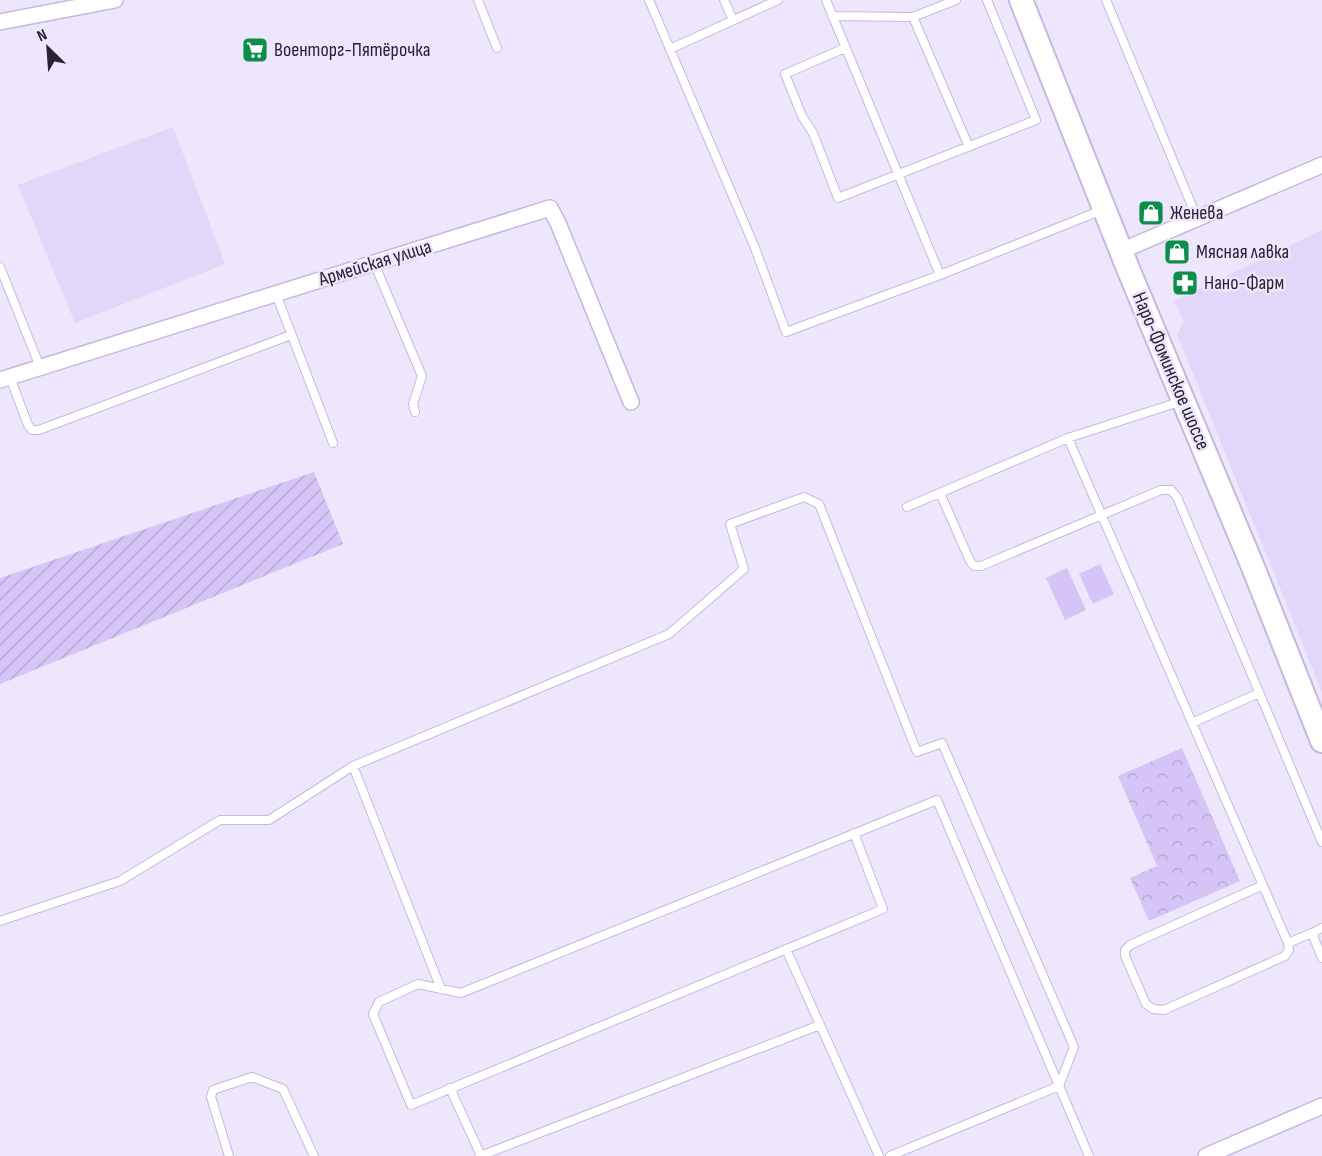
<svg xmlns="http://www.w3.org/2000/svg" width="1322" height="1156" font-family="'Sofia Sans Condensed',sans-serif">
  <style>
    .built { fill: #e2d7f9 }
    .grass { fill: #d5c5f6 }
    .park { fill: url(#park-crowns) }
    .garden { fill: url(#garden-furrows) }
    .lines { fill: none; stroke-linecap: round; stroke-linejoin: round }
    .lane-casing { stroke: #c4badd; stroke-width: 10 }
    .street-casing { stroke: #c4badd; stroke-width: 18 }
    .secondary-casing { stroke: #c4badd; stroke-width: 26 }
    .lane { stroke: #fff; stroke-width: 8 }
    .street { stroke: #fff; stroke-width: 15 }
    .secondary { stroke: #fff; stroke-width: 22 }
    .labels { text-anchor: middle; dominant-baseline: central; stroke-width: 5; stroke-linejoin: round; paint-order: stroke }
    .poi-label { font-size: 20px; fill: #282431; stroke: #ede6fc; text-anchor: start }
    .street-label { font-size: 20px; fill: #282431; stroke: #ede6fc }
  </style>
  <defs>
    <pattern id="park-crowns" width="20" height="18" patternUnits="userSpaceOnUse" patternTransform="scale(1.5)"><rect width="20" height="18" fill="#d5c5f6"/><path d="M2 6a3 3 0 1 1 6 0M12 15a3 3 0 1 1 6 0" fill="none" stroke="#b7a9d3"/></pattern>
    <pattern id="garden-furrows" width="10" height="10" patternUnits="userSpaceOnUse" patternTransform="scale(1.5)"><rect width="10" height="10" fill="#d5c5f6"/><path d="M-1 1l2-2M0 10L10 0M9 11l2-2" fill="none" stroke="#b7a9d3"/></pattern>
  </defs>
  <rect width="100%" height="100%" fill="#ede6fc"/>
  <path class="built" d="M 173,127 L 225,264 L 75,323 L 18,185 Z
    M 1322,230 L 1322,692 L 1177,334 L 1184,322 L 1174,301 Z"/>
  <path class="grass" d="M 1100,564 L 1114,594 L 1093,604 L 1079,574 Z
    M 1067,568 L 1086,610 L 1065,620 L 1046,578 Z"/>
  <path class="park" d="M 1182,748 L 1240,881 L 1149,921 L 1130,878 L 1157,866 L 1118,776 Z"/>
  <path class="garden" d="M 314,472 L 343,544 L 0,684 L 0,578 Z"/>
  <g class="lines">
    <defs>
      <path id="lane" d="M 478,0 L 497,48
        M 649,0 L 755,248 L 786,332 L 940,275 L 1102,210
        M 724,0 L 733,20
        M 826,0 L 940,275
        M 1106,0 L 1197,218
        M 832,16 L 913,17 L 956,0
        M 913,17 L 969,147
        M 845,48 L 785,74 L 802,116 L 813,133 L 838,198 L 1036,120 L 987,0
        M 670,49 L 778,0
        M 374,263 L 422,376 L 413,404 L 415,412
        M 0,267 L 40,367
        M 276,294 L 333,443
        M 10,377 L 28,425 L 32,430 L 39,430 L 291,335
        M 1068,438 L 1288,943 L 1312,933
        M 940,493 L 970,561 L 974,566 L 981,566 L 1161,490 L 1171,490 L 1177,497 L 1322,842
        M 907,507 L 1068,438 L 1182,401
        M 1192,723 L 1259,693
        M 353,766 L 669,634 L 744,569 L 730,524 L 804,497 L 819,504 L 917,752 L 942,743 L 1074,1047 L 1059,1086 L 890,1156
        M 854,833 L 883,909 L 411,1105 L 373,1014 L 379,1002 L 418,984 L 461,993 L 937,800 L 1089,1156
        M 1263,885 L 1130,945 L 1125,950 L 1125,956 L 1146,1004 L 1153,1009 L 1164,1010 L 1285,956 L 1289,950 L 1288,943
        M 0,921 L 120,881 L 220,820 L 269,820 L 353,766 L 441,989
        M 1322,928 L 1312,933 L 1322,958
        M 786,949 L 879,1156
        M 450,1088 L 481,1156
        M 229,1156 L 211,1097 L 213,1090 L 252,1077 L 283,1089 L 314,1156
        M 480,1156 L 820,1025"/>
      <path id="street" d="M 0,22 L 115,0
        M 1121,251 L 1322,165
        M 0,380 L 550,208 L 558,223 L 631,402
        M 1206,1156 L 1322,1106"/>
      <path id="secondary" d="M 1021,0 L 1129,271 L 1253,567 L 1322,741"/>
    </defs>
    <use href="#lane" class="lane-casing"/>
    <use href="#street" class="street-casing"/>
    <use href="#secondary" class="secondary-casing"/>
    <use href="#lane" class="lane"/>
    <use href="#street" class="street"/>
    <use href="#secondary" class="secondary"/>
  </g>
  <defs>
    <symbol id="supermarket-square" viewBox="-11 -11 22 22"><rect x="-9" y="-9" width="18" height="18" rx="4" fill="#0c8d4a" stroke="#ede6fc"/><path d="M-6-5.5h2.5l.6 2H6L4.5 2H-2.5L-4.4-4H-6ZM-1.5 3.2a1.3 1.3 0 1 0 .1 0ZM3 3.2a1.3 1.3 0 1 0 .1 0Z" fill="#fff"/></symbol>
    <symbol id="shop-square" viewBox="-11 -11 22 22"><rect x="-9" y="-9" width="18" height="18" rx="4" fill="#0c8d4a" stroke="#ede6fc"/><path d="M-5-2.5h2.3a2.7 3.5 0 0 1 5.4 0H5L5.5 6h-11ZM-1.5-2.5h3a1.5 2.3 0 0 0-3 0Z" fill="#fff"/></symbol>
    <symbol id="pharmacy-square" viewBox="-11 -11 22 22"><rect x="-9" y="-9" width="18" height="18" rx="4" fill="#0c8d4a" stroke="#ede6fc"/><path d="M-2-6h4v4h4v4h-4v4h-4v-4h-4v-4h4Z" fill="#fff"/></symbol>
  </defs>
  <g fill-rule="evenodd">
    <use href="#supermarket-square" x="240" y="35" width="30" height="30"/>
    <use href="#shop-square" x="1136" y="198" width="30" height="30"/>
    <use href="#shop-square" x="1162" y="237" width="30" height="30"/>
    <use href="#pharmacy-square" x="1170" y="268" width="30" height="30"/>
  </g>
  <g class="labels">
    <g class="poi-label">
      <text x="274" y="50">Военторг-Пятёрочка</text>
      <text x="1170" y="213">Женева</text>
      <text x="1196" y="252">Мясная лавка</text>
      <text x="1204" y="283">Нано-Фарм</text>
    </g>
    <g class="street-label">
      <text transform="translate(375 263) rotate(-17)">Армейская улица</text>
      <text transform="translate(1171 371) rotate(67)">Наро-Фоминское шоссе</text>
    </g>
  </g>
  <g transform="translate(48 48) rotate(335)" stroke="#ede6fc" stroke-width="4.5" paint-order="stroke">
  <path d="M0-4.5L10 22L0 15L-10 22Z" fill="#282431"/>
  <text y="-9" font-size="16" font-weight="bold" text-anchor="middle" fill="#282431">N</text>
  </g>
</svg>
